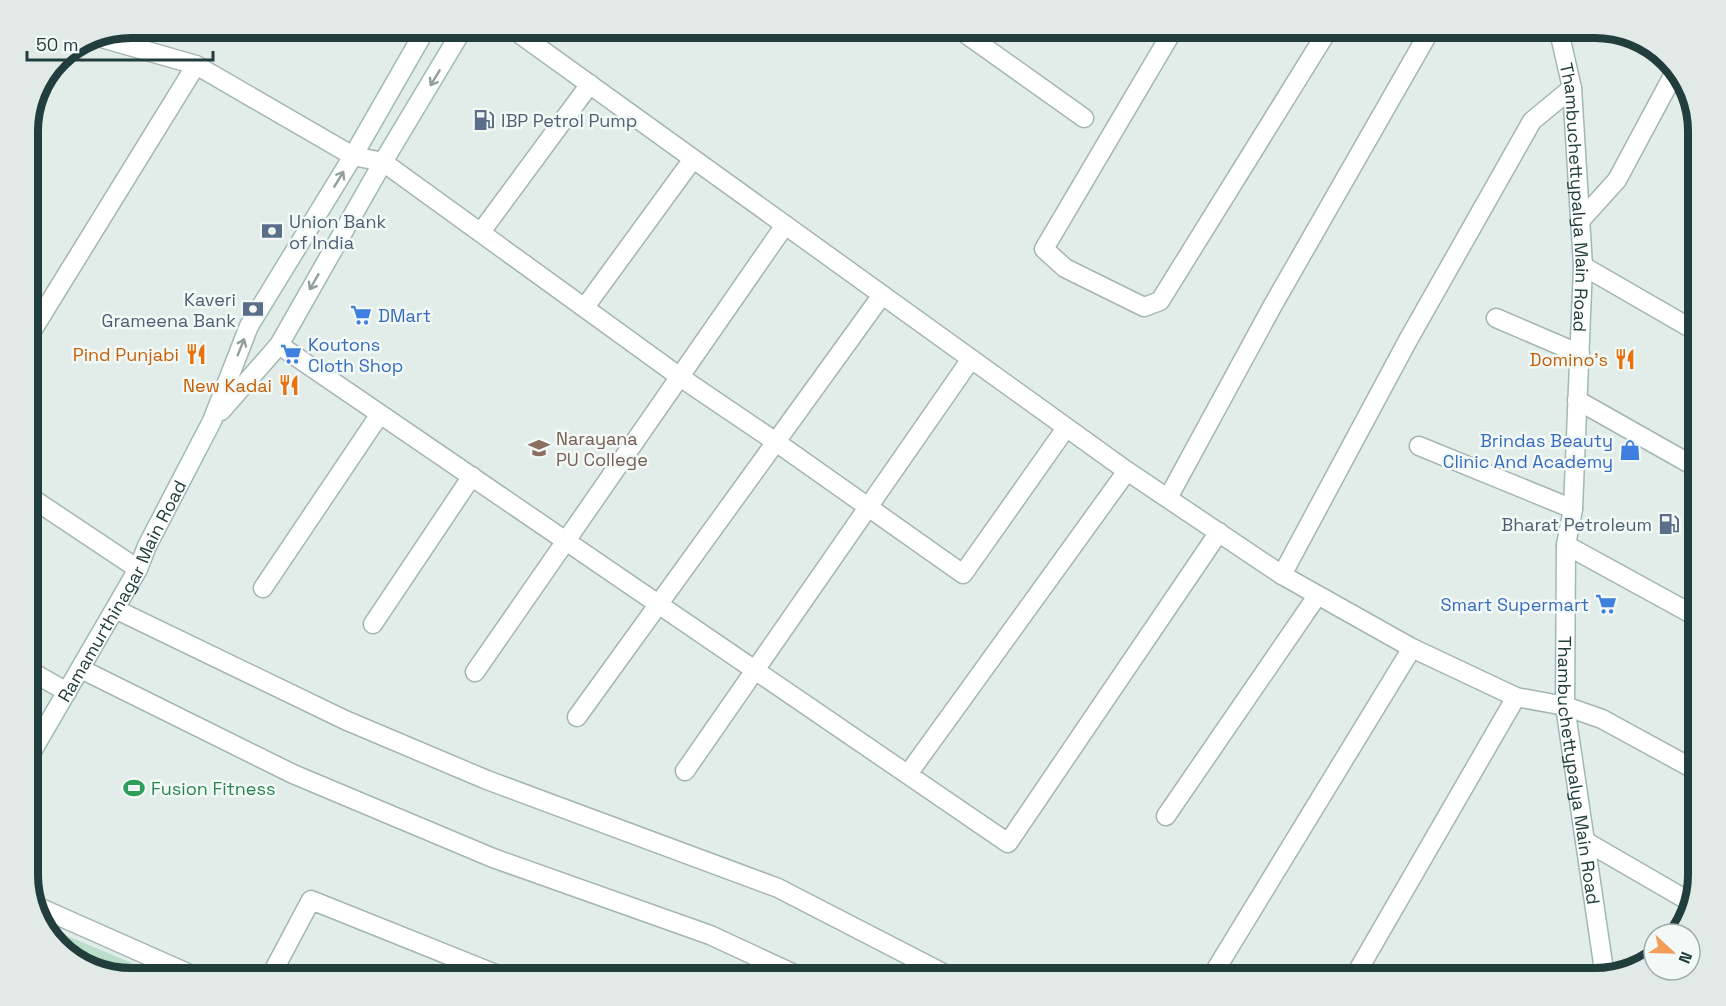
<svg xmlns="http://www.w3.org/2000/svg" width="1726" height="1006" font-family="'Space Grotesk',sans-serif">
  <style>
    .green { fill: #bbdecb }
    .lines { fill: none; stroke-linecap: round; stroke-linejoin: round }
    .minor-casing { stroke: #a5b5b2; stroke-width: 21 }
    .tertiary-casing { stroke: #a5b5b2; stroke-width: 21 }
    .secondary-casing { stroke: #a0b9b4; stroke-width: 21 }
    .minor { stroke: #fff; stroke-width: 18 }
    .tertiary { stroke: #fff; stroke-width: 18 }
    .secondary { stroke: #fff; stroke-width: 18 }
    .oneway { stroke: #909e9e }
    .labels { text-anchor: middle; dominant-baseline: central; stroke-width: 5; stroke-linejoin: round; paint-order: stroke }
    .service-label { font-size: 18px; fill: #4e5e75; stroke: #f3f9f7; text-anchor: start }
    .street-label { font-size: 18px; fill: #223e3c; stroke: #f3f9f7 }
    .shop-label { font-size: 18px; fill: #366cbe; stroke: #f3f9f7; text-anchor: start }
    .food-label { font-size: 18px; fill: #c56008; stroke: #f3f9f7; text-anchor: end }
    .education-label { font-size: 18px; fill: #785e54; stroke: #f3f9f7; text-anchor: start }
    .leisure-label { font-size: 18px; fill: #27864d; stroke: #f3f9f7; text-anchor: start }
    .rim { fill: none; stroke: #223e3c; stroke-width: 8 }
  </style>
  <rect width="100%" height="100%" fill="#e2edea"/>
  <path class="green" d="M 40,925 L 41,925 L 170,979 L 131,979 L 79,965 Z"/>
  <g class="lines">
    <defs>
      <path id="minor" d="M 956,27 L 1084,118
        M 1175,27 L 1044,249 L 1065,268 L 1144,307 L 1160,301 L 1330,27
        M 91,35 L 196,65 L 353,156 L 383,162 L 680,377 L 776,442 L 963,574 L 1066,428
        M 1580,221 L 1617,180 L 1676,70
        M 481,232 L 590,84
        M 1583,266 L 1699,333
        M 585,307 L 693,159
        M 1496,318 L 1580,354
        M 27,339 L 196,65
        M 279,345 L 1008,843 L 1219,532
        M 1577,400 L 1699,469
        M 1419,446 L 1573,509
        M 1168,498 L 1273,305 L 1432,27
        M 1566,545 L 1699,618
        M 1282,575 L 1407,342 L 1532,121 L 1572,88
        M 263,588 L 380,414
        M 115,609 L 345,720 L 487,780 L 778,888 L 941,972
        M 373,624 L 472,476
        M 27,669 L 67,692
        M 81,669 L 293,774 L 493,858 L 710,935 L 805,979
        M 475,672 L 785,225
        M 1565,706 L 1602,719 L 1699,772
        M 577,717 L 882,295
        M 685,771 L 971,359
        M 908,774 L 1127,471
        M 1166,816 L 1317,596
        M 1585,841 L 1692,903
        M 34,905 L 201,979
        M 269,979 L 311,900 L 508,979
        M 1210,979 L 1412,648
        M 1353,979 L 1516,697"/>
      <path id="tertiary" d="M 510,27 L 1127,471 L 1282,575 L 1412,648 L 1516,697 L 1565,706
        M 27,495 L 138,569"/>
      <g id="secondary">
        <path id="s1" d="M 1558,27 L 1572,88 L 1583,266 L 1573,509 L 1566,545 L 1565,706 L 1605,977"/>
        <path d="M 221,411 L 279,345 L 383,162 L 464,27"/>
        <path id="s2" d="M 27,760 L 138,569 L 147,546 L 212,421 L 249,326 L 353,156 L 427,27"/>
      </g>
    </defs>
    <use href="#minor" class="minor-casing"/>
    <use href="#tertiary" class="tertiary-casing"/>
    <use href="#secondary" class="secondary-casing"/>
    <use href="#minor" class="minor"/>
    <use href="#tertiary" class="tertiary"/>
    <use href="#secondary" class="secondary"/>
  </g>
  <defs><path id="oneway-shaft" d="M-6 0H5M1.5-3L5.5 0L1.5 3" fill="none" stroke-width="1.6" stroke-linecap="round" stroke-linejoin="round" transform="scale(1.5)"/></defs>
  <g class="oneway">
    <use href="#oneway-shaft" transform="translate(435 78) rotate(121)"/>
    <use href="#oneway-shaft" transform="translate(339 179) rotate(-59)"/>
    <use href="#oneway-shaft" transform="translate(314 282) rotate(120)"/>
    <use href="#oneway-shaft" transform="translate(241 347) rotate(-68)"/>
  </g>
  <defs>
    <symbol id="fuel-bare" viewBox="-9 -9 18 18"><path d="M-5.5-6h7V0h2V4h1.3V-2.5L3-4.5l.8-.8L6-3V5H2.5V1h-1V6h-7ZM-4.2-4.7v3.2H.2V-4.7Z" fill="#5c6f8a" stroke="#f3f9f7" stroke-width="2.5" paint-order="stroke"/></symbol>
    <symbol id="bank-bare" viewBox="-9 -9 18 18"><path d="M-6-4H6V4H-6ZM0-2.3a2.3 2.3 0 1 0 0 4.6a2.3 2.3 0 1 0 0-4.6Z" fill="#5c6f8a" stroke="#f3f9f7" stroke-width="2.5" paint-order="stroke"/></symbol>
    <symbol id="supermarket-bare" viewBox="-9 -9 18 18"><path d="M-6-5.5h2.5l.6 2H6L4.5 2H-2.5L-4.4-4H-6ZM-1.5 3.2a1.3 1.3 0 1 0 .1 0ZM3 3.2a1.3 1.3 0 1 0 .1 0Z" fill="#3f7fe0" stroke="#f3f9f7" stroke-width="2.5" paint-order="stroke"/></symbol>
    <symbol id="restaurant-bare" viewBox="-9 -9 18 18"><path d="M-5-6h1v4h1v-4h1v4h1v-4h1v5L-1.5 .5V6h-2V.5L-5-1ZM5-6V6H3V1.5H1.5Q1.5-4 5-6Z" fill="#e8710a" stroke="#f3f9f7" stroke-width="2.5" paint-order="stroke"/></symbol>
    <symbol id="school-bare" viewBox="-9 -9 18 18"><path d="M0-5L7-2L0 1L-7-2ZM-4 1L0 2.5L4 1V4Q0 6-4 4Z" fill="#8d6e63" stroke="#f3f9f7" stroke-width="2.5" paint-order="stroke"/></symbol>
    <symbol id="shop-bare" viewBox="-9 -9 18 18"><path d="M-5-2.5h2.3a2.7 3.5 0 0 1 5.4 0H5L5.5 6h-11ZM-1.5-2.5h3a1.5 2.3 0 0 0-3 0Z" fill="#3f7fe0" stroke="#f3f9f7" stroke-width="2.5" paint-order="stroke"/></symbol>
    <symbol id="stadium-bare" viewBox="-9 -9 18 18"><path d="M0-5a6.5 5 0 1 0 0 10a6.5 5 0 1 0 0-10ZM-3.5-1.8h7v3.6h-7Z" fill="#2e9e5b" stroke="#f3f9f7" stroke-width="2.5" paint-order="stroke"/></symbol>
  </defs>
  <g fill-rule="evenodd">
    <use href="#fuel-bare" x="469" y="105" width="30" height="30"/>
    <use href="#bank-bare" x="257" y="216" width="30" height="30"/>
    <use href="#bank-bare" x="238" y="294" width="30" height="30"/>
    <use href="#supermarket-bare" x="346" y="300" width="30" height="30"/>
    <use href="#restaurant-bare" x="181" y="339" width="30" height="30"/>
    <use href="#supermarket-bare" x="276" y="339" width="30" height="30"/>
    <use href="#restaurant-bare" x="1610" y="344" width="30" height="30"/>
    <use href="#restaurant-bare" x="274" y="370" width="30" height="30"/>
    <use href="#school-bare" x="524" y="433" width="30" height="30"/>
    <use href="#shop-bare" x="1615" y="435" width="30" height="30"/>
    <use href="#fuel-bare" x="1654" y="509" width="30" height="30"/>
    <use href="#supermarket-bare" x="1591" y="589" width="30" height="30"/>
    <use href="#stadium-bare" x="119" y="773" width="30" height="30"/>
  </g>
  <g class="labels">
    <g class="service-label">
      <text x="501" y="120">IBP Petrol Pump</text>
      <text x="289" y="221">Union Bank<tspan x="289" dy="21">of India</tspan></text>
      <text x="236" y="299" text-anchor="end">Kaveri<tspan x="236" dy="21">Grameena Bank</tspan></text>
      <text x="1652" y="524" text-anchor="end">Bharat Petroleum</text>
    </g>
    <g class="street-label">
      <text stroke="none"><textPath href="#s1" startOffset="172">Thambuchettypalya Main Road</textPath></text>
      <text stroke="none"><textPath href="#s2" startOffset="194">Ramamurthinagar Main Road</textPath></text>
      <text stroke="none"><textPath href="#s1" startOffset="747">Thambuchettypalya Main Road</textPath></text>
    </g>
    <g class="shop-label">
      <text x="378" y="315">DMart</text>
      <text x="308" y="344">Koutons<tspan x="308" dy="21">Cloth Shop</tspan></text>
      <text x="1613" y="440" text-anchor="end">Brindas Beauty<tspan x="1613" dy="21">Clinic And Academy</tspan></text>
      <text x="1589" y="604" text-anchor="end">Smart Supermart</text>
    </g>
    <g class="food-label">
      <text x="179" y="354">Pind Punjabi</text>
      <text x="1608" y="359">Domino's</text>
      <text x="272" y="385">New Kadai</text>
    </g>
    <g class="education-label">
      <text x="556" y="438">Narayana<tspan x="556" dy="21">PU College</tspan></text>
    </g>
    <g class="leisure-label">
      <text x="151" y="788">Fusion Fitness</text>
    </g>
  </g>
  <path d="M0 0H1726V1006H0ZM131 38H1595A93 93 0 0 1 1688 131V875A93 93 0 0 1 1595 968H131A93 93 0 0 1 38 875V131A93 93 0 0 1 131 38Z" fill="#e2eae8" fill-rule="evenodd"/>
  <path class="rim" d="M131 38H1595A93 93 0 0 1 1688 131V875A93 93 0 0 1 1595 968H131A93 93 0 0 1 38 875V131A93 93 0 0 1 131 38Z"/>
  <g transform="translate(1672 952) rotate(112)"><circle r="28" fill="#f3f9f7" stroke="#9faeac" stroke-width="1.5"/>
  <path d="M0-4.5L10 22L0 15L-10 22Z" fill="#f49c59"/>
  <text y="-9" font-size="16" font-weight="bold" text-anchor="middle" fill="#223e3c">N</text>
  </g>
  <path d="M27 51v9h186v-9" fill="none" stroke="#223e3c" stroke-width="3"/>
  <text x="36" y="51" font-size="18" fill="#223e3c" stroke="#f3f9f7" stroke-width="4.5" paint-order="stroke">50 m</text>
</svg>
